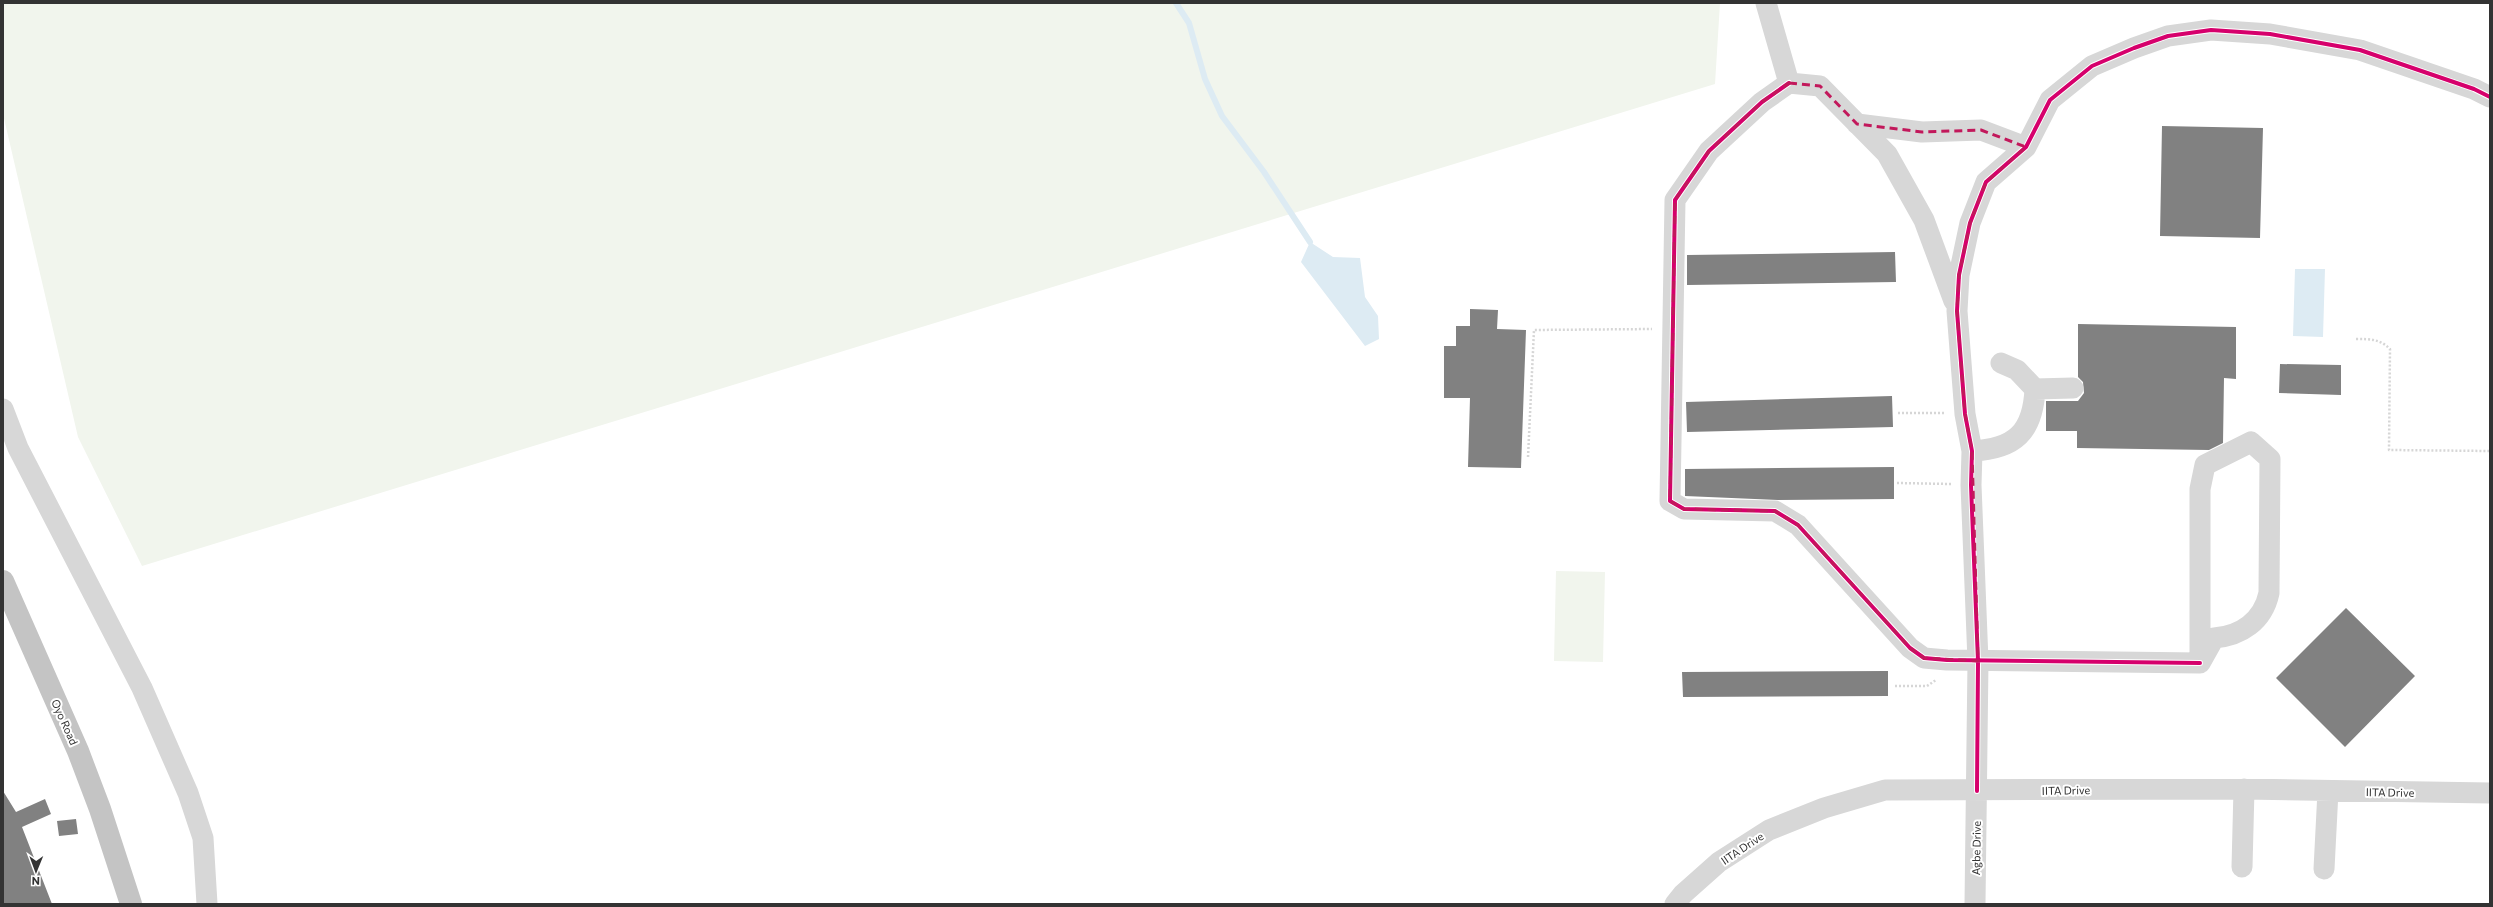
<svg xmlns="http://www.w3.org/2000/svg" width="2493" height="907" font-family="Commissioner,sans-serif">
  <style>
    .green { fill: #f1f5ed }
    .water { fill: #ddebf3 }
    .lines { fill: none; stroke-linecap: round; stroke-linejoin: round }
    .stream { stroke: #ddebf3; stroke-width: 6 }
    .building { fill: #818181 }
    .path { stroke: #d6d6d6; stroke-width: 2.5; stroke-dasharray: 2 2; stroke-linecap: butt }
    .minor { stroke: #d7d7d7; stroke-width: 21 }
    .highway { stroke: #c4c4c4; stroke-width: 22 }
    .cycleway-casing { stroke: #fff; stroke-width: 6 }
    .cycleway { stroke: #d6006c; stroke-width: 4 }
    .marked { fill: none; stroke: #c2185b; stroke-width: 3; stroke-dasharray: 8 5; stroke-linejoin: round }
    .labels { text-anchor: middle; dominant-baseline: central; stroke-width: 4; stroke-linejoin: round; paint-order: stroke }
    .street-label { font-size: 11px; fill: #333; stroke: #fff }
  </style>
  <rect width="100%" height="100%" fill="#fff"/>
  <path class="green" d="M 3,3 L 1720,3 L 1715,84 L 142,566 L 78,437 L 3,114 Z
    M 1556,571 L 1605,572 L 1603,662 L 1554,661 Z"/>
  <path class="water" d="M 1310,242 L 1333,257 L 1360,258 L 1365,297 L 1378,316 L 1379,339 L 1365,346 L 1301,262 Z
    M 2295,269 L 2325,269 L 2323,337 L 2293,336 Z"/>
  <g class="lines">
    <path class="stream" d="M 1176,3 L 1189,23 L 1205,79 L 1222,116 L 1264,172 L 1310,242"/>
  </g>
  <path class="building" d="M 2162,126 L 2263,128 L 2260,238 L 2160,236 Z
    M 1895,252 L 1896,282 L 1687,285 L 1687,255 Z
    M 1470,309 L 1498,310 L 1497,329 L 1526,330 L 1521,468 L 1468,467 L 1470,398 L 1444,398 L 1444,346 L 1456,346 L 1456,326 L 1470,326 Z
    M 2078,324 L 2236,327 L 2236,379 L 2224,378 L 2223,443 L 2209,450 L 2077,448 L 2077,431 L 2046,431 L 2046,401 L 2078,401 L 2084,393 L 2083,382 L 2078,377 Z
    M 2280,364 L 2341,365 L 2341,395 L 2279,393 Z
    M 1892,396 L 1893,427 L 1687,432 L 1686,402 Z
    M 1894,467 L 1894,499 L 1778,500 L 1685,496 L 1685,469 Z
    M 2346,608 L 2415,676 L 2345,747 L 2276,678 Z
    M 1888,671 L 1888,696 L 1683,697 L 1682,672 Z
    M 3,791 L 16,812 L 45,799 L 51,814 L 22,827 L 52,904 L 3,904 Z
    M 76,819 L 78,834 L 59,836 L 57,821 Z"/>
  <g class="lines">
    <path class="path" d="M 2356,339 C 2370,339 2380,339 2390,349 L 2389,450 L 2490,451
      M 1898,413 L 1945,413
      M 1528,457 L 1534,330 L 1652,329
      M 1897,483 L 1951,484
      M 1895,686 L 1927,686 L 1936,680"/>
    <path class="minor" d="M 1766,3 L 1789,83 L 1820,86 L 1887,154 L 1924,220 L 1954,301
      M 1789,83 L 1762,102 L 1709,151 L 1675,200 L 1670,501 L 1684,509 L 1775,511 L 1798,525 L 1910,648 L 1924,658 L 1947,660 L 2200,663
      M 1857,124 L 1922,132 L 1981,130 L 2026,147
      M 2001,363 L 2017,370 L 2035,389
      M 3,409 L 18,448 L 142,688 L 188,793 L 203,838 L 207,904
      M 2251,442 L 2270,459 L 2269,593 C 2263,621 2241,636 2214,638 L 2200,663 L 2200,489 L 2205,465 Z
      M 1972,451 C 2015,449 2033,432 2035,389 L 2073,388
      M 2242,867 L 2244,789
      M 2324,869 L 2328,791
      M 1675,904 L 1683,894 L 1719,862 L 1769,830 L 1824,808 L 1885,790 L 2244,789 L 2490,793
      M 1975,904 L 1978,661 L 1971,485 L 1972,451 L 1965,414 L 1957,311 L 1959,275 L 1970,223 L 1986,182 L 2026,147 L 2050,100 L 2092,66 L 2134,48 L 2168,36 L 2211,30 L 2270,34 L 2360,50 L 2474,89 L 2490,97"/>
    <path class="highway" d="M 3,581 L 78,751 L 100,809 L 131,904"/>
    <defs>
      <path id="cycleway" d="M 1789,83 L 1762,102 L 1709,151 L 1675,200 L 1670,501 L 1684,509 L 1775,511 L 1798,525 L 1910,648 L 1924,658 L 1947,660 L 2200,663
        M 1977,791 L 1978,661 L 1971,485 L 1972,451 L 1965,414 L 1957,311 L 1959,275 L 1970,223 L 1986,182 L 2026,147 L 2050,100 L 2092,66 L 2134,48 L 2168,36 L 2211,30 L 2270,34 L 2360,50 L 2474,89 L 2490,97"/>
    </defs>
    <use href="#cycleway" class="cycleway-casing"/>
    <use href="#cycleway" class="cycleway"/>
  </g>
  <path class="marked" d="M 1789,83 L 1820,86 L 1857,124 L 1922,132 L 1981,130 L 2026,147 L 1986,182 L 1970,223 L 1959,275 L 1957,311 L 1965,414 L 1972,451 L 1978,661 L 1924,658 L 1910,648 L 1798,525 L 1775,511 L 1684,509 L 1670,501 L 1675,200 L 1709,151 L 1762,102 Z"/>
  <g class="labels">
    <g class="street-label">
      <text transform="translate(65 722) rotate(66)">Oyo Road</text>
      <text transform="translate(2066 790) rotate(-1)">IITA Drive</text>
      <text transform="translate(2390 792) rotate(1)">IITA Drive</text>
      <text transform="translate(1742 848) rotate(-34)">IITA Drive</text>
      <text transform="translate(1976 848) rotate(-89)">Agbe Drive</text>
    </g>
  </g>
  <rect width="2493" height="907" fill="none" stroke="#333333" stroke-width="8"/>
  <g transform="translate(36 871) rotate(181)" stroke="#ffffff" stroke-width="3" paint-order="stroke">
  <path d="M0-3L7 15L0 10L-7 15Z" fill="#333333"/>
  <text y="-6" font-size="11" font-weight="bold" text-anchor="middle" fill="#333333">N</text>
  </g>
</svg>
